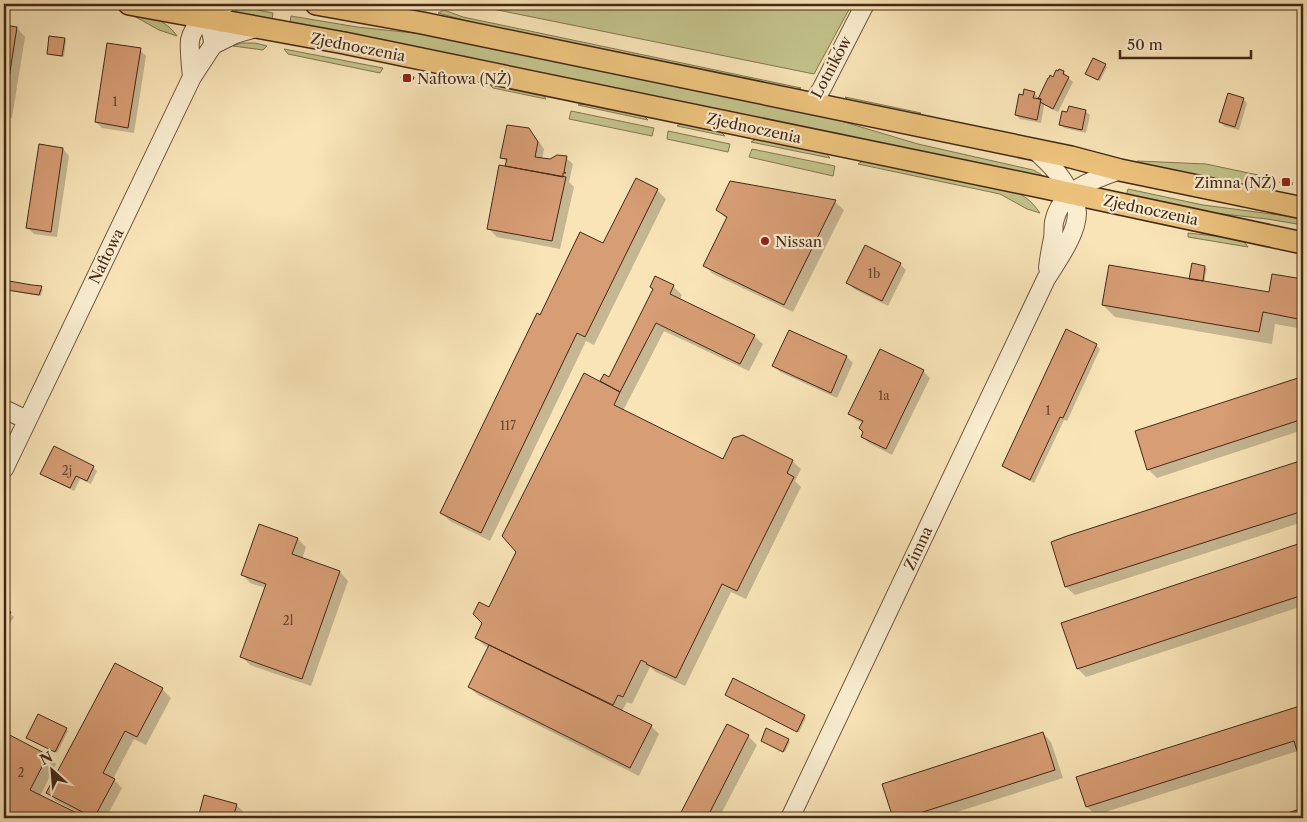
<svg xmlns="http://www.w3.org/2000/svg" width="1307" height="822" font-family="'Libre Caslon Text',serif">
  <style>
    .green { fill: #c3c28a; stroke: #847550 }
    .shadow { fill: #0003 }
    .building { fill: #d79d75; stroke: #442817 }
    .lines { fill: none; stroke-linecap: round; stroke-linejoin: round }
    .minor-casing { stroke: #71573f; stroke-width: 20 }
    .major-casing { stroke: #442817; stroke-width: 24 }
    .minor { stroke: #faedd0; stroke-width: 18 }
    .major { stroke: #ecc27c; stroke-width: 21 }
    .poi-dot { fill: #8f2418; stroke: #faedd0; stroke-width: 2 }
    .labels { text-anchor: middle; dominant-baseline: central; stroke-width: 4.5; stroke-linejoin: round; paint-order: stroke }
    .number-label { font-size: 12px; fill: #69452e }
    .street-label { font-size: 15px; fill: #442817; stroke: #faedd0 }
    .poi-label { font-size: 15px; fill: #442817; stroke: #faedd0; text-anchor: start }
  </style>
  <rect width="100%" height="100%" fill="#f8e4b7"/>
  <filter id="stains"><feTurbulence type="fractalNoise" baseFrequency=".004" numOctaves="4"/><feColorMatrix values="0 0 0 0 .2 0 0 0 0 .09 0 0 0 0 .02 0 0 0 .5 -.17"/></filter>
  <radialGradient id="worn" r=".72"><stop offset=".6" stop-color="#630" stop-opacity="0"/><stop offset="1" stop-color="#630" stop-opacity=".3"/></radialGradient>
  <path class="green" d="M 468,4 L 852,4 L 814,74 Z
    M 248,8 L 273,13 L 272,20 L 233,13 L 236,10 Z
    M 444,10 L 463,17 L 801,88 L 795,90 L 494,28 L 438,13 Z
    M 132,13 C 151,17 165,19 177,36 L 159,30 L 134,16 Z
    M 291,16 L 357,27 L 441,36 L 717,93 L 718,95 L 834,119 L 918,144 L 1033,170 L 1041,174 L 1043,178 L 290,23 Z
    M 241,43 L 255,43 L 267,46 L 263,50 L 233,46 Z
    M 284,49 L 383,68 L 380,73 L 288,54 Z
    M 491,84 L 541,92 L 546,99 L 493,88 L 491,86 Z
    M 845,97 L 921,113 L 915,117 L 851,103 Z
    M 589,103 L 642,114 L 648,120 L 578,105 Z
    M 571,111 L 654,128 L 652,136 L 569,119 Z
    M 682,123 L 719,130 L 725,136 L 677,126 Z
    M 668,131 L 730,144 L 728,152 L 667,139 Z
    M 759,137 L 824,151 L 830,158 L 751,142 Z
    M 752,149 L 835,166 L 833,176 L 749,157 Z
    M 863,161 L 1007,189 C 1024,195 1030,199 1040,213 L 1027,209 L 1000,194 L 858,164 Z
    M 1138,161 L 1206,164 L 1258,175 L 1265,183 L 1234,184 L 1133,163 Z
    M 1128,189 L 1203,205 L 1303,218 L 1303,225 L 1267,219 L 1196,211 L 1126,196 Z
    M 1188,233 L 1242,239 L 1248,247 L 1188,237 Z"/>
  <path class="shadow" d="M 1055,4 L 1070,4 L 1067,10 Z
    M 4,26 L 17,28 L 25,37 L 12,118 L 4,117 Z
    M 65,39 L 66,41 L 64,57 L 50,55 L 48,53 Z
    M 140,50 L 146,56 L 134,133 L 102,128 L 96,122 Z
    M 1105,65 L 1107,67 L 1100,81 L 1088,75 Z
    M 1064,72 L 1067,76 L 1067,77 L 1073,82 L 1058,112 L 1044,105 L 1041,123 L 1020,119 L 1016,115 L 1034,93 L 1039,98 Z
    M 1243,99 L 1247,103 L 1239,130 L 1224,126 L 1220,121 Z
    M 1085,111 L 1090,115 L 1086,133 L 1064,128 L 1060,124 L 1068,114 Z
    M 528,129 L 535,136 L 544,149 L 542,159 L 550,160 L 566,158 L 573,164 L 569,182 L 574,187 L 560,249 L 497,237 L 488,228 L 507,163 L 502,157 Z
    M 40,146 L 63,149 L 69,156 L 57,237 L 34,234 L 28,228 Z
    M 731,182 L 835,202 L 844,210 L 793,312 L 713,274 L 705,266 L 727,219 L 717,210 Z
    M 657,190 L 666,199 L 594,345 L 586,341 L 490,541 L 450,521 L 441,513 L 540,316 L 604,245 Z
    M 900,264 L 906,270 L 888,306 L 854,289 L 848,282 Z
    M 1193,265 L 1205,267 L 1207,269 L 1204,283 L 1270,294 L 1273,275 L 1303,280 L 1303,329 L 1275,324 L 1272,344 L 1115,317 L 1103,305 L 1190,280 Z
    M 673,286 L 682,295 L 680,299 L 754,336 L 763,344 L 749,371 L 664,331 L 623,411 L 723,461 L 792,461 L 801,469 L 795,481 L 801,487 L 746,599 L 731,592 L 685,686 L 656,672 L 650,667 L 632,704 L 627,702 L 622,711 L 651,726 L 659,734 L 639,776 L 478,695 L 469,687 L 488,648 L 485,646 L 476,638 L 601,383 L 604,376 L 610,378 L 654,290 L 651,287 Z
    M 41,288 L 43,289 L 41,296 L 10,291 L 9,289 Z
    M 790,331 L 847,357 L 853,363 L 837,398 L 780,372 L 774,366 Z
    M 1096,345 L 1100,349 L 1067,421 L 1064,420 L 1034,483 L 1008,470 L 1004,466 Z
    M 923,371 L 930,378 L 892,455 L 869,443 L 862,436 L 865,432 L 863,423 L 856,420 L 850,414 Z
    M 1298,379 L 1303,384 L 1303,430 L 1157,478 L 1148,469 Z
    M 1303,461 L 1303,522 L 1075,595 L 1066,587 L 1053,543 L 1068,537 Z
    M 93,467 L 97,471 L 91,484 L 80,479 L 74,491 L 46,477 L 42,473 Z
    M 1303,535 L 1303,606 L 1086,677 L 1078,669 L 1063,624 L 1298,545 L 1302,543 L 1300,536 Z
    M 298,539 L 306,547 L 302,559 L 340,572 L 348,581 L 311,686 L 250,665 L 242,657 L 266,588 L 250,583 L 242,574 Z
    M 4,609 L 14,617 L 4,633 Z
    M 116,665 L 162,689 L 171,698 L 146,745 L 134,739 L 113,779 L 122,788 L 106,818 L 89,818 L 56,801 L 48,792 Z
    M 726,695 L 804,716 L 806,718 L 799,732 Z
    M 1303,706 L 1303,758 L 1298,751 L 1096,815 L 1087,807 L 1078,778 Z
    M 727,725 L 748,736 L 757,745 L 719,818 L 679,818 Z
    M 66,729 L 68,731 L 57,753 L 29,739 Z
    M 1043,733 L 1051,742 L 1063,778 L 938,818 L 894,818 L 883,785 Z
    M 4,734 L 47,756 L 56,764 L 40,796 L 84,818 L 4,818 Z
    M 788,740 L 790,742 L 785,752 L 764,742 Z
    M 205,797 L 236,805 L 243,811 L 241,818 L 200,818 Z"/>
  <path class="building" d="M 4,25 L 17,27 L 4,110 Z
    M 49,36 L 65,38 L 62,56 L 47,54 Z
    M 107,43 L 141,48 L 128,128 L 95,122 Z
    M 1093,58 L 1106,64 L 1098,80 L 1085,74 Z
    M 1059,69 L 1064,71 L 1063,74 L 1069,77 L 1053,109 L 1040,102 L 1041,99 L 1038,99 L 1048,78 L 1049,78 L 1050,75 L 1053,77 L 1056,70 L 1058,71 Z
    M 402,75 L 414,77 L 413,80 L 401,78 Z
    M 1024,89 L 1035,92 L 1033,98 L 1041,99 L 1037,120 L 1015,115 L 1019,94 L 1023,95 Z
    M 1228,93 L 1244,98 L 1235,127 L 1219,122 Z
    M 1069,106 L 1086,110 L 1082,130 L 1059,125 L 1062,111 L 1067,112 Z
    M 507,125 L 529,128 L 538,142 L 535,157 L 550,159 L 557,155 L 567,156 L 564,172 L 566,173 L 563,173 L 563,177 L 505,166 L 507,159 L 500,158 Z
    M 39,144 L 63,148 L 51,232 L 26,228 Z
    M 499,165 L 566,177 L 552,241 L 487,229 Z
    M 636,178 L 658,189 L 585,337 L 577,333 L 481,533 L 440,513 L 537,313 L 540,315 L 580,232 L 603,243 Z
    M 1281,179 L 1292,182 L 1292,185 L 1280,183 Z
    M 730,181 L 836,200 L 784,305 L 703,266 L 727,217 L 716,210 Z
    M 865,245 L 901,263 L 882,301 L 846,283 Z
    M 1192,263 L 1205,266 L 1203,281 L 1189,279 Z
    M 1109,265 L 1269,292 L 1272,274 L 1303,279 L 1303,320 L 1263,312 L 1259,332 L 1102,305 Z
    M 655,276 L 674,285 L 670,294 L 755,335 L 740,364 L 656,323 L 620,392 L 600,381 L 604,374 L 609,377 L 653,289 L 650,287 Z
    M 9,281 L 32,285 L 42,286 L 39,295 L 7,290 Z
    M 1066,329 L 1097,344 L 1063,418 L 1060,417 L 1030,480 L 1002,466 Z
    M 789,330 L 847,356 L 831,393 L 772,366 Z
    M 880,349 L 924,370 L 886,449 L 861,437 L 863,432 L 859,428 L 863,421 L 848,414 Z
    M 584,373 L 620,392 L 614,405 L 723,459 L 733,438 L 743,435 L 793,460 L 787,473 L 794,477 L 737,591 L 722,584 L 676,678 L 646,664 L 647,663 L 641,660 L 623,697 L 618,695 L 613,705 L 475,638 L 482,623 L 473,614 L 479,602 L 489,607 L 516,552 L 502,536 Z
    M 1298,378 L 1303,393 L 1303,419 L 1147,470 L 1135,431 Z
    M 54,446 L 94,466 L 87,481 L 76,476 L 70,488 L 40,474 Z
    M 1303,460 L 1303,511 L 1065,587 L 1051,542 L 1067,536 Z
    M 259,524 L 298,538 L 292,554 L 340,571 L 302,679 L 240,657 L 266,584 L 241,575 Z
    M 1303,534 L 1303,560 L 1298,543 L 1301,542 L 1299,536 Z
    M 1298,544 L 1303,560 L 1303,595 L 1077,669 L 1061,623 Z
    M 4,607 L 11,612 L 4,623 Z
    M 489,645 L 652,725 L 630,768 L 468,687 Z
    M 115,663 L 163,688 L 137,737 L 125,731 L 103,773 L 115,779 L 94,818 L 46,793 Z
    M 733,678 L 805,715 L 797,732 L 725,695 Z
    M 1303,705 L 1303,752 L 1298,754 L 1294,741 L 1086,807 L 1076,777 Z
    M 38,714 L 67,728 L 55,752 L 26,738 Z
    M 727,724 L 749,735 L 707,818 L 678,818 Z
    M 766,728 L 789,739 L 783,752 L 761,741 Z
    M 4,732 L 48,755 L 30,790 L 87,818 L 4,818 Z
    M 1043,732 L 1055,770 L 904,818 L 893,818 L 882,784 Z
    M 204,795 L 237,804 L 233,818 L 198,818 Z
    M 1303,808 L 1303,818 L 1272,818 Z"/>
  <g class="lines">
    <defs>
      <path id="minor" d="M 195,4 C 205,16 213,29 213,45
        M 192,77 C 191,67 189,50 190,40 C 194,23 210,11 226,4
        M 812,104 L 822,88 L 865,4
        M 1048,268 C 1049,258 1051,248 1053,238 C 1054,233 1053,227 1054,222 C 1061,189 1093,180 1120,170
        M 4,409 L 27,420
        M 4,469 L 192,77 L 213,45 L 235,34 L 256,28
        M 790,818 L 1046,279 C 1057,261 1077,234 1077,213 C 1077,201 1062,178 1054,169 C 1048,162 1041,156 1035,150"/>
      <path id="major" d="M 129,4 L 344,43 L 1041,187 L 1303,243
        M 316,4 L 422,23 L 1071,157 L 1120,170 L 1303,208"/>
    </defs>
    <use href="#minor" class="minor-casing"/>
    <use href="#major" class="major-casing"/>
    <use href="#minor" class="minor"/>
    <use href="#major" class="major"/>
  </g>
  <g class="poi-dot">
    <rect x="402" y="73" width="10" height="10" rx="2.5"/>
    <rect x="1281" y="177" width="10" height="10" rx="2.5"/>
    <circle cx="765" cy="241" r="5"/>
  </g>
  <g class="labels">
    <g class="number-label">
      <text x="115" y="101">1</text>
      <text x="874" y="273">1b</text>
      <text x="884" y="395">1a</text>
      <text x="1048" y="410">1</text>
      <text x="508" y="425">117</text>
      <text x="67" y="470">2j</text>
      <text x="288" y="620">2l</text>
      <text x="21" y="772">2</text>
    </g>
    <g class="street-label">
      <text transform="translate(358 47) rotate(11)">Zjednoczenia</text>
      <text transform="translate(831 67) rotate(-62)">Lotników</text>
      <text transform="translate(754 128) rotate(12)">Zjednoczenia</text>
      <text transform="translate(1151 210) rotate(12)">Zjednoczenia</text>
      <text transform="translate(106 256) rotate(-64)">Naftowa</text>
      <text transform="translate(918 548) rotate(-65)">Zimna</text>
    </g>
    <g class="poi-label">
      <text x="417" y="78">Naftowa (NŻ)</text>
      <text x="1276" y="182" text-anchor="end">Zimna (NŻ)</text>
      <text x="775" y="241">Nissan</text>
    </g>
  </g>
  <rect width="1307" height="822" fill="none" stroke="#f8e4b7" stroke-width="20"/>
  <rect x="5" y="5" width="1297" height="812" fill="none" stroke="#442817" stroke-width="2.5"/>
  <rect x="10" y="10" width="1287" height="802" fill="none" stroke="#442817"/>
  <g transform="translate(52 770) rotate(334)" stroke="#faedd0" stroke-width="4" paint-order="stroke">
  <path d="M0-4L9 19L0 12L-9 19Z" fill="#442817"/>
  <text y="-8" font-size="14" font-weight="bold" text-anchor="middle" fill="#442817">N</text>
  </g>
  <path d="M1120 50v8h131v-8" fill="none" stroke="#442817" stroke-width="2.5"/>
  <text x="1127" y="50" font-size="15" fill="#442817" stroke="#faedd0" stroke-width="4" paint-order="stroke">50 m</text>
  <rect width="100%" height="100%" filter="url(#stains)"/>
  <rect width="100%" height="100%" fill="url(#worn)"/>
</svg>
